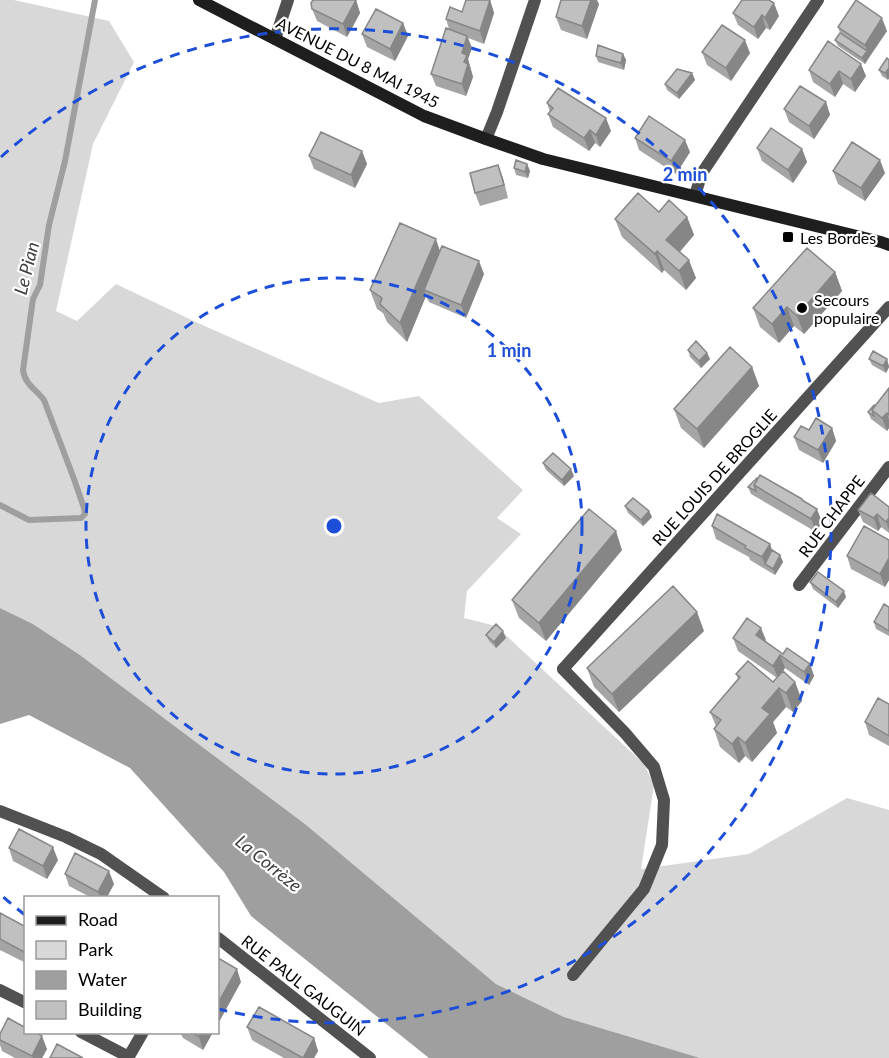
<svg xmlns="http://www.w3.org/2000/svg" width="889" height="1058" font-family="Lato,sans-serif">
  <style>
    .green { fill: #d8d8d8 }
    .water { fill: #9f9f9f }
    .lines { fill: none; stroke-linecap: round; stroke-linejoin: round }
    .stream { stroke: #9f9f9f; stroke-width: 6 }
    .lane { stroke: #515151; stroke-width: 12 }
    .street { stroke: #515151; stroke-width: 12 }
    .secondary { stroke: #1e1e1e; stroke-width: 12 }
    .wall { fill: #a5a5a5 }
    .shaded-wall { fill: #868686 }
    .building { fill: #c0c0c0; stroke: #868686; stroke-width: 1.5 }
    .ring { fill: none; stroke: #1d4ed8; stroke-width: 3; stroke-dasharray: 10 8 }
    .poi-dot { fill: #000; stroke: #fff; stroke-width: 2 }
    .labels { text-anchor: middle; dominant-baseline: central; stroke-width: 4.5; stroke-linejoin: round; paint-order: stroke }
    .street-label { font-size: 16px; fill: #000; stroke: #fff }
    .poi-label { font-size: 16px; fill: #000; stroke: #fff; text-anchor: start }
    .water-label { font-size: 18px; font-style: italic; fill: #404040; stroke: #fff }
    .centre { fill: #1d4ed8; stroke: #fff; stroke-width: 3 }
    .ring-label { font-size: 18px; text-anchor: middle; font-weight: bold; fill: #1d4ed8; stroke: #fff; stroke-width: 4.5; stroke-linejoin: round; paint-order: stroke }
  </style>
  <rect width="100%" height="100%" fill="#fff"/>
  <path class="green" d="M 0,0 L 14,0 L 109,21 L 134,62 L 93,144 L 56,311 L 77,321 L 116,284 L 198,323 L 379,403 L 419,396 L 523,490 L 497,518 L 521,534 L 467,591 L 464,618 L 496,626 L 644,764 L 654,785 L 641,869 L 749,854 L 847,798 L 889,810 L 889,1058 L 700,1058 L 564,1017 L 496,984 L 305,824 L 80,655 L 33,624 L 0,608 Z"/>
  <path class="water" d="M 0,608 L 33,624 L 80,655 L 305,824 L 496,984 L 564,1017 L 700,1058 L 429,1058 L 251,916 L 224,872 L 130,768 L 29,715 L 0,724 Z"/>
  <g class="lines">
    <path class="stream" d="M 0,505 L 29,520 L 81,518 L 85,514 L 84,508 L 74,479 L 44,400 C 36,389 25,385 23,370 L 33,299 L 40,285 L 49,225 L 65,161 L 95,0"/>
    <path class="lane" d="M 563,669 L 625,733 L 654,767 L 664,800 L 662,845 L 644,889 L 573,975"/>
    <path class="street" d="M 275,39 L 288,0
      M 486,139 L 497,112 L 535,0
      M 695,195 L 702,173 L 818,0
      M 799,585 L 889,467
      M 563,669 L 889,307
      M 0,811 L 66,837 L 101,854 L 164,898
      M 218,938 L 370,1058
      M 0,990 L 26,1003
      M 81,1032 L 129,1057
      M 128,1058 L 143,1032"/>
    <path class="secondary" d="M 199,0 L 424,116 L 486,139 L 543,159 L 881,242 L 889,245"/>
  </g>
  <path class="wall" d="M 356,0 L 360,13 L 347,37 L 317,21 L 312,9 Z
    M 490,0 L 494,13 L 484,44 L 468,38 L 472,48 L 468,59 L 473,77 L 466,96 L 436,86 L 431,74 L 449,29 L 446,19 Z
    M 599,4 L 587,39 L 561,30 L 556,17 Z
    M 733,13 L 779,16 L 770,30 L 766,28 L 758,39 L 738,25 Z
    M 403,23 L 408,36 L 395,61 L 367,47 L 362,34 Z
    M 838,27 L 887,31 L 865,64 L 838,46 L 835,40 L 840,33 Z
    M 828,41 L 866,76 L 855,92 L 843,84 L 835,97 L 813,82 L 809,70 Z
    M 702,52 L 750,53 L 731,81 L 707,65 Z
    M 623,54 L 626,60 L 624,70 L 598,62 L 596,56 Z
    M 889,60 L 889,78 L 888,80 L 882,76 L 879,70 Z
    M 692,73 L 695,80 L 679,99 L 667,90 L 665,84 Z
    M 826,102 L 830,115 L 814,139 L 789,122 L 784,109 Z
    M 547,103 L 611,131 L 600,147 L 595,143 L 589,151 L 553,127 L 548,114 L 550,112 Z
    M 635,138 L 690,152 L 676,174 L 639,150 Z
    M 757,148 L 802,149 L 807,162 L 793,183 L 762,161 Z
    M 362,151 L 367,164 L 355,188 L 314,169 L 309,156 Z
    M 527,164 L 530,171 L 528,178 L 516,175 L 514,168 Z
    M 498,165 L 508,198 L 480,206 L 475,193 Z
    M 833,171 L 885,173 L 865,201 L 838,184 Z
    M 659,212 L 687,217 L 694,235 L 680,252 L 696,278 L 686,290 L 664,270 L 662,273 L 622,237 L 615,219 Z
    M 440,251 L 484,274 L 466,318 L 429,302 L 426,296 L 407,342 L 387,322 L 383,313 L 377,309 L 370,290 Z
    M 835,272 L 842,291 L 804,334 L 794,326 L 779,343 L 760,327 L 753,308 Z
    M 688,350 L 707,353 L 710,359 L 701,368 L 690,357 Z
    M 869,359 L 887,359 L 889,367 L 886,373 L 872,365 Z
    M 752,367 L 759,386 L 704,448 L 681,428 L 674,409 Z
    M 889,388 L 889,428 L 887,431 L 871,419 L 868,412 L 875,406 Z
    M 832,428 L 836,441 L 823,463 L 799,450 L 794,437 L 809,430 Z
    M 543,463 L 574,476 L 564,486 L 546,470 Z
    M 757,478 L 802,499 L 803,501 L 822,522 L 816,532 L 751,494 L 748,487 Z
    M 625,506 L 649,511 L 652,517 L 643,526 L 628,513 Z
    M 889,507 L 889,533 L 881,527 L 878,531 L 863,522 L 858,510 Z
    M 712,526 L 770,544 L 772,550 L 780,555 L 783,562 L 775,575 L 750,560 L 749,557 L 716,539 Z
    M 889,540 L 889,580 L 885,587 L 851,569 L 847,556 Z
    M 622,550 L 546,641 L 519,618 L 512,600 Z
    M 810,582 L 846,597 L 838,608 L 813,589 Z
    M 889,607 L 889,636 L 876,629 L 874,622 Z
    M 704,631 L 619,712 L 594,687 L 587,668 Z
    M 486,635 L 506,638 L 496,648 L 489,641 Z
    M 733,638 L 766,640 L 765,641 L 783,654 L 810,664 L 814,676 L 809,685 L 785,668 L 782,672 L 795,682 L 802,701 L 793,712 L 786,707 L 773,722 L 777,733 L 752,762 L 745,756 L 739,763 L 720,747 L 714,729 L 716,726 L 710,712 L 738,679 L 736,674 L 773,682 L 777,678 L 738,651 Z
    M 889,704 L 889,746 L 869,735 L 865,722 Z
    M 9,848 L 58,860 L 47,879 L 13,861 Z
    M 65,874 L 114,884 L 107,897 L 90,897 L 69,886 Z
    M 0,913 L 26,927 L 26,963 L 0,950 Z
    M 247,1027 L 314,1038 L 318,1051 L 314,1058 L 284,1058 L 252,1040 Z
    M 180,1032 L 213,1032 L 203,1050 L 183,1038 Z
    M 0,1034 L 47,1049 L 42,1058 L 15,1058 L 2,1051 L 0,1045 Z"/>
  <path class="shaded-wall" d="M 356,0 L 360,13 L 347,37 L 343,24 Z
    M 490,0 L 494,13 L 484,44 L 480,31 Z
    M 591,0 L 597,0 L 599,4 L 587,39 L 582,26 Z
    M 774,3 L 779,16 L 770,30 L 765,18 Z
    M 762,15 L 766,28 L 758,39 L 754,27 Z
    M 882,18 L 887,31 L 869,57 L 865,45 Z
    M 403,23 L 408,36 L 395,61 L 390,49 Z
    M 467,36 L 472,48 L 468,59 L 473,77 L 466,96 L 462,84 L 462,53 Z
    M 745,40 L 750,53 L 731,81 L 726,68 Z
    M 867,51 L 869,57 L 865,64 L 862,58 Z
    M 623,54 L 626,60 L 624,70 L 621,63 Z
    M 861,64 L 866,76 L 855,92 L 851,79 Z
    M 889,68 L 889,78 L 888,80 L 885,73 Z
    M 839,71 L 843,84 L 835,97 L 830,84 Z
    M 692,73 L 695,80 L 679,99 L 677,93 Z
    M 826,102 L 830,115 L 814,139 L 809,126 Z
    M 606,118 L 611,131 L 600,147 L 596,135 Z
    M 590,130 L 595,143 L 589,151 L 584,138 Z
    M 685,140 L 690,152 L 676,174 L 671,161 Z
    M 802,149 L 807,162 L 793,183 L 788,170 Z
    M 362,151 L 367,164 L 355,188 L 351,175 Z
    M 880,160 L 885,173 L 865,201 L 861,188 Z
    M 527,164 L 530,171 L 528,178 L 525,172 Z
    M 498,165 L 503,178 L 508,198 L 504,185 Z
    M 687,217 L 694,235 L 673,259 L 666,240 Z
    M 436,239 L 442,257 L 424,290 L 426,296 L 407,342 L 400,323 Z
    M 657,251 L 664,270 L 662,273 L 655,254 Z
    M 689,260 L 696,278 L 686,290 L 679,271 Z
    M 479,261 L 484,274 L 466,318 L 461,305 Z
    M 835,272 L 842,291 L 804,334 L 797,316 Z
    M 787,307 L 794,326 L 779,343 L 772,324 Z
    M 707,353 L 710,359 L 701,368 L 699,361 Z
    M 887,359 L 889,367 L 886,373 L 883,366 Z
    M 752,367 L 759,386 L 704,448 L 697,429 Z
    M 887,413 L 889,420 L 889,428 L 887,431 L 882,418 Z
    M 832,428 L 836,441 L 823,463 L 818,450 Z
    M 571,469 L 574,476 L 564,486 L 562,480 Z
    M 817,509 L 822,522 L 816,532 L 811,519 Z
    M 649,511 L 652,517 L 643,526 L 641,520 Z
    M 877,514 L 881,527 L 878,531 L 874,518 Z
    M 889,518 L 889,530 L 886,522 Z
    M 616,531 L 622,550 L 546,641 L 539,623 Z
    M 770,544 L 774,557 L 765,564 L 762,557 Z
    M 780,555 L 783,562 L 775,575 L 773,569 Z
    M 889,558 L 889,580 L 885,587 L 880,574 Z
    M 844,591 L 846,597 L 838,608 L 836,602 Z
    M 697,612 L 704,631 L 619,712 L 612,694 Z
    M 761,628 L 766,640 L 761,648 L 756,635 Z
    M 503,631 L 506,638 L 496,648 L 494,642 Z
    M 780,655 L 785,668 L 778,678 L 773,666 Z
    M 810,664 L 814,676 L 809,685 L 804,672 Z
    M 795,682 L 802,701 L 793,712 L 786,693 Z
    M 779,688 L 786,707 L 773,722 L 777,733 L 752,762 L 745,743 L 762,708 Z
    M 738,737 L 745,756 L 739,763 L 732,744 Z
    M 53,847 L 58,860 L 47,879 L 43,866 Z
    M 109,871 L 114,884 L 107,897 L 101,897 L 98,892 Z
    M 237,969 L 241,982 L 218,1024 L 218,1003 Z
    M 201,1032 L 213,1032 L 203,1050 L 199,1037 Z
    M 42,1036 L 47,1049 L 42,1058 L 33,1058 L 32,1056 Z
    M 314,1038 L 318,1051 L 314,1058 L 303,1058 Z"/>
  <path class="building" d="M 313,0 L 356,0 L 343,24 L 312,9 L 311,3 Z
    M 466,0 L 490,0 L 480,31 L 446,19 L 450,7 L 462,12 Z
    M 561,0 L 591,0 L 582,26 L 556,17 Z
    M 742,0 L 769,0 L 774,3 L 765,18 L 762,15 L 754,27 L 733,13 Z
    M 856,0 L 882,18 L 865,45 L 838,27 Z
    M 376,9 L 403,23 L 390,49 L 362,34 Z
    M 722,25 L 745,40 L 726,68 L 702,52 Z
    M 446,28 L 467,36 L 462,53 L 467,55 L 464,62 L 468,64 L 462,84 L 431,74 Z
    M 840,33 L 867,51 L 862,58 L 835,40 Z
    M 828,41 L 861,64 L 851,79 L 839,71 L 830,84 L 809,70 Z
    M 598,45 L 623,54 L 621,63 L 596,56 Z
    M 887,58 L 889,60 L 889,68 L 885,73 L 879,70 Z
    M 677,69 L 692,73 L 677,93 L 665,84 Z
    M 800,86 L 826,102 L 809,126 L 784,109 Z
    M 558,88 L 606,118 L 596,135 L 590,130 L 584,138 L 548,114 L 553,108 L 547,103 Z
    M 649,116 L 685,140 L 671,161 L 635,138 Z
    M 771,128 L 802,149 L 788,170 L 757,148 Z
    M 321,132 L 362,151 L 351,175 L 309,156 Z
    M 852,142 L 880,160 L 861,188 L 833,171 Z
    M 516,160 L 527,164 L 525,172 L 514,168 Z
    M 498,165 L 504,185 L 475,193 L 470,173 Z
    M 638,193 L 659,212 L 669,200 L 687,217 L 666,240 L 689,260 L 679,271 L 657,251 L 655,254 L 615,219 Z
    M 400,223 L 436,239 L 400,323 L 380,304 L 382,298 L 370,290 Z
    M 442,246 L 479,261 L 461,305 L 424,290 Z
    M 807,248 L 835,272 L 797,316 L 787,307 L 772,324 L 753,308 Z
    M 696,341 L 707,353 L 699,361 L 688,350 Z
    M 730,347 L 752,367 L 697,429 L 674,409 Z
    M 873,351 L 887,359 L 883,366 L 869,359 Z
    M 889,388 L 889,415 L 887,413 L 882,418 L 872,410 Z
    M 874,405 L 875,406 L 872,410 L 874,416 L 868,412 Z
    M 816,418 L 832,428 L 818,450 L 794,437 L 801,426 L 809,430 Z
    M 553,453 L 571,469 L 562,480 L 543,463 Z
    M 760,475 L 802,499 L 802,500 L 817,509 L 811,519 L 754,485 Z
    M 757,478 L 758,478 L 754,485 L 756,491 L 748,487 Z
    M 871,493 L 889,507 L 889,518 L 886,522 L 877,514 L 874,518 L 858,510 Z
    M 633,498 L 649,511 L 641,520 L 625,506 Z
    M 589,509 L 616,531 L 539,623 L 512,600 Z
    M 717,514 L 770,544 L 762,557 L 745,548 L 746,546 L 712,526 Z
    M 864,526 L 889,540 L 889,558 L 880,574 L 847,556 Z
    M 772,550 L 780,555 L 773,569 L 765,564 Z
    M 818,572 L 844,591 L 836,602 L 810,582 Z
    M 673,586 L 697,612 L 612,694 L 587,668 Z
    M 884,604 L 889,607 L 889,631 L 874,622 Z
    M 747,618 L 761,628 L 756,635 L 783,654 L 787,648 L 810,664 L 804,672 L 780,655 L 773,666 L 733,638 Z
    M 496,624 L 503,631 L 494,642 L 486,635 Z
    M 748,661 L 773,682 L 783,671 L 795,682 L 786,693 L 779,688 L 762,708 L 770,714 L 745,743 L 738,737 L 732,744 L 714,729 L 721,720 L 710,712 L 740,677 L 736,674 Z
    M 878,698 L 889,704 L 889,736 L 865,722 Z
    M 19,829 L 53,847 L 43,866 L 9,848 Z
    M 75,853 L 109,871 L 98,892 L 65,874 Z
    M 0,913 L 26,927 L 26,953 L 0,939 Z
    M 218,958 L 237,969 L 218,1003 Z
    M 259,1007 L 314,1038 L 303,1058 L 247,1027 Z
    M 8,1018 L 26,1028 L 26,1032 L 35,1032 L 42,1036 L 32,1056 L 0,1040 L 0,1034 Z
    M 191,1032 L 201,1032 L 199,1037 Z
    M 57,1044 L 83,1058 L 50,1058 Z"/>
  <g class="ring">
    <circle cx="334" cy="526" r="248"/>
    <path d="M25 915A497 497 0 0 1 1 895M1 157A497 497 0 1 1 218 1009"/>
  </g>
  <g class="poi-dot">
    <rect x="782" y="231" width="12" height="12" rx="3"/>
    <circle cx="802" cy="308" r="6"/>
  </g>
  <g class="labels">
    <g class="street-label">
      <text transform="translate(358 62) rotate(27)">AVENUE DU 8 MAI 1945</text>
      <text transform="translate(714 477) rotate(-48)">RUE LOUIS DE BROGLIE</text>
      <text transform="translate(831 516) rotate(-53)">RUE CHAPPE</text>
      <text transform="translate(304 985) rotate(38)">RUE PAUL GAUGUIN</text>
    </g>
    <g class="poi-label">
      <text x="800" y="237">Les Bordes</text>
      <text x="814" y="299">Secours<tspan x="814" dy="18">populaire</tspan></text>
    </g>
    <g class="water-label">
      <text transform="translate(26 268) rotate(-76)">Le Pian</text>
      <text transform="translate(269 863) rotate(39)">La Corrèze</text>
    </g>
  </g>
  <circle cx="334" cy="526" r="9" class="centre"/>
  <g class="ring-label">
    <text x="685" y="181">2 min</text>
    <text x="509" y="357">1 min</text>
  </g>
  <rect x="24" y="896" width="195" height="138" fill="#ffffff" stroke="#999999" stroke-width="1.5"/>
  <rect x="36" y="916" width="30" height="9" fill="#1e1e1e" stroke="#999999" stroke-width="1.5"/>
  <text x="78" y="926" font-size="18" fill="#000000">Road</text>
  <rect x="36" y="941" width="30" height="18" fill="#d8d8d8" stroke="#999999" stroke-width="1.5"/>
  <text x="78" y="956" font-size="18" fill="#000000">Park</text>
  <rect x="36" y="971" width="30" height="18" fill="#9f9f9f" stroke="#999999" stroke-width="1.5"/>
  <text x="78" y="986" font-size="18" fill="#000000">Water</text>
  <rect x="36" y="1001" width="30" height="18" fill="#c0c0c0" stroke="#999999" stroke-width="1.5"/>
  <text x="78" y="1016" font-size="18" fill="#000000">Building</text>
</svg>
